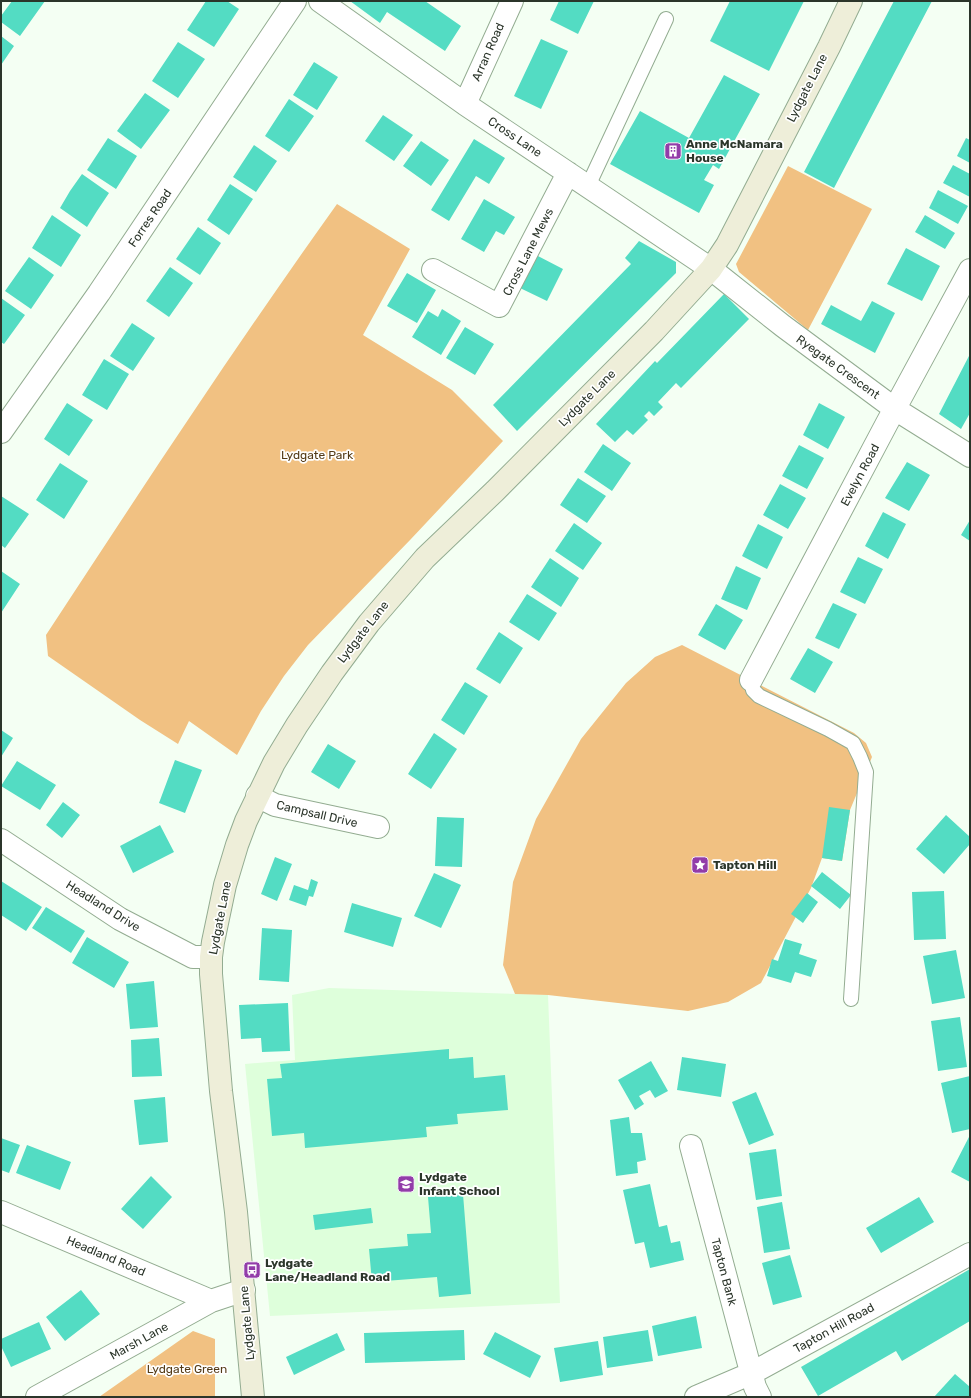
<svg xmlns="http://www.w3.org/2000/svg" width="971" height="1398" font-family="Rubik,sans-serif">
  <style>
    .built { fill: #deffdb }
    .green { fill: #f1c182 }
    .building { fill: #53dcc3 }
    .lines { fill: none; stroke-linecap: round; stroke-linejoin: round }
    .lane-casing { stroke: #93ac91; stroke-width: 16 }
    .street-casing { stroke: #93ac91; stroke-width: 24 }
    .secondary-casing { stroke: #93ac91; stroke-width: 24 }
    .lane { stroke: #fff; stroke-width: 14 }
    .street { stroke: #fff; stroke-width: 22 }
    .secondary { stroke: #eeeed9; stroke-width: 22 }
    .labels { text-anchor: middle; dominant-baseline: central; stroke-width: 3.5; stroke-linejoin: round; paint-order: stroke }
    .street-label { font-size: 12px; fill: #2b352a; stroke: #fff }
    .poi-label { font-size: 12px; font-weight: bold; fill: #2b352a; stroke: #fff; text-anchor: start }
    .park-label { font-size: 12px; fill: #543b17; stroke: #fff }
  </style>
  <rect width="100%" height="100%" fill="#f4fff3"/>
  <path class="built" d="M 329,988 L 548,995 L 560,1303 L 270,1316 L 245,1064 L 295,1060 L 292,995 Z"/>
  <path class="green" d="M 788,166 L 872,209 L 808,330 L 739,272 L 736,264 Z
    M 337,204 L 410,249 L 363,335 L 452,390 L 503,441 L 411,539 L 308,645 L 284,676 L 261,711 L 237,755 L 189,721 L 178,744 L 140,720 L 48,656 L 46,635 C 141,490 236,345 337,204 Z
    M 682,645 L 854,733 L 866,743 L 872,757 L 850,810 L 842,861 L 822,858 L 811,888 L 761,983 L 728,1002 L 688,1011 L 548,995 L 515,994 L 503,965 L 513,882 L 536,819 L 581,739 L 626,683 L 655,657 Z
    M 193,1331 L 215,1339 L 215,1397 L 99,1397 Z"/>
  <path class="building" d="M 12,1 L 45,1 L 20,36 L 1,22 L 1,16 Z
    M 206,1 L 227,1 L 239,9 L 214,47 L 187,30 Z
    M 350,1 L 425,1 L 461,26 L 445,51 L 387,12 L 380,23 Z
    M 559,1 L 594,1 L 578,34 L 550,20 Z
    M 730,1 L 804,1 L 769,71 L 710,41 Z
    M 894,1 L 932,1 L 834,188 L 804,172 Z
    M 1,36 L 14,46 L 1,65 Z
    M 541,39 L 568,51 L 541,109 L 514,96 Z
    M 178,42 L 205,59 L 178,98 L 152,81 Z
    M 314,62 L 338,77 L 317,110 L 293,95 Z
    M 724,75 L 760,94 L 719,169 L 713,165 L 704,180 L 714,185 L 699,213 L 610,164 L 640,111 L 689,138 Z
    M 145,93 L 170,110 L 141,149 L 117,131 Z
    M 289,99 L 314,116 L 289,152 L 265,136 Z
    M 383,115 L 413,135 L 394,161 L 365,141 Z
    M 108,138 L 137,156 L 116,189 L 87,170 Z
    M 966,138 L 970,140 L 970,163 L 957,156 Z
    M 474,139 L 505,158 L 489,184 L 476,176 L 449,221 L 431,210 Z
    M 421,141 L 449,160 L 431,186 L 403,166 Z
    M 254,145 L 277,161 L 256,192 L 233,177 Z
    M 953,165 L 970,174 L 970,197 L 943,183 Z
    M 82,174 L 109,193 L 97,211 L 87,227 L 60,208 L 70,191 Z
    M 230,184 L 253,199 L 229,235 L 207,220 Z
    M 938,190 L 968,206 L 958,224 L 929,208 Z
    M 484,199 L 515,217 L 504,235 L 496,231 L 484,252 L 461,239 Z
    M 52,215 L 81,235 L 61,267 L 32,248 Z
    M 925,215 L 955,233 L 945,249 L 915,232 Z
    M 198,227 L 221,243 L 200,275 L 176,259 Z
    M 639,241 L 676,262 L 676,273 L 517,431 L 493,405 L 631,264 L 625,258 Z
    M 906,248 L 940,266 L 922,301 L 887,284 Z
    M 536,255 L 563,269 L 547,301 L 520,288 Z
    M 29,257 L 54,275 L 31,309 L 5,291 Z
    M 170,267 L 193,283 L 169,317 L 146,301 Z
    M 407,273 L 436,290 L 417,323 L 387,306 Z
    M 724,294 L 749,319 L 681,388 L 676,383 L 658,402 L 663,407 L 654,416 L 649,411 L 644,416 L 648,420 L 633,435 L 627,430 L 615,442 L 596,424 L 655,361 L 657,363 Z
    M 1,298 L 25,315 L 4,344 L 1,342 Z
    M 872,301 L 895,313 L 875,353 L 821,324 L 831,305 L 861,321 Z
    M 442,309 L 461,321 L 441,355 L 412,337 L 428,311 L 438,317 Z
    M 132,323 L 155,338 L 133,371 L 110,356 Z
    M 465,327 L 494,344 L 475,375 L 446,358 Z
    M 970,354 L 970,413 L 961,429 L 939,414 Z
    M 104,359 L 129,374 L 107,410 L 82,395 Z
    M 67,403 L 93,420 L 69,456 L 44,439 Z
    M 819,403 L 845,417 L 828,449 L 803,435 Z
    M 603,444 L 631,463 L 612,491 L 584,472 Z
    M 799,445 L 824,458 L 807,489 L 782,476 Z
    M 907,462 L 930,475 L 909,511 L 885,498 Z
    M 60,463 L 88,481 L 64,519 L 36,500 Z
    M 578,478 L 606,496 L 587,523 L 560,505 Z
    M 780,484 L 806,498 L 788,529 L 763,515 Z
    M 1,496 L 29,514 L 5,548 L 1,545 Z
    M 883,512 L 906,524 L 888,559 L 865,546 Z
    M 970,520 L 970,541 L 961,535 Z
    M 574,523 L 602,543 L 583,570 L 555,551 Z
    M 758,524 L 783,537 L 767,569 L 742,556 Z
    M 858,557 L 883,569 L 865,604 L 840,592 Z
    M 550,558 L 579,578 L 561,607 L 531,587 Z
    M 736,566 L 761,578 L 747,610 L 721,599 Z
    M 1,571 L 20,584 L 1,613 Z
    M 527,594 L 557,613 L 539,641 L 509,622 Z
    M 833,603 L 857,614 L 839,649 L 815,638 Z
    M 716,604 L 743,620 L 725,650 L 698,635 Z
    M 499,632 L 523,648 L 500,684 L 476,669 Z
    M 808,648 L 833,662 L 815,693 L 790,679 Z
    M 465,682 L 488,696 L 464,735 L 441,720 Z
    M 1,730 L 13,738 L 1,757 Z
    M 434,733 L 457,749 L 431,789 L 408,774 Z
    M 328,744 L 356,761 L 339,789 L 311,772 Z
    M 175,760 L 202,770 L 185,813 L 159,803 Z
    M 17,761 L 56,785 L 40,810 L 1,786 Z
    M 63,802 L 80,815 L 62,838 L 46,825 Z
    M 829,807 L 850,810 L 842,861 L 822,858 Z
    M 946,815 L 970,837 L 970,844 L 944,874 L 916,849 Z
    M 437,817 L 464,818 L 462,867 L 435,866 Z
    M 160,825 L 174,852 L 133,873 L 120,846 Z
    M 275,857 L 292,864 L 277,901 L 261,894 Z
    M 822,872 L 851,895 L 840,909 L 811,886 Z
    M 434,873 L 461,885 L 441,928 L 414,916 Z
    M 311,879 L 318,882 L 313,897 L 309,896 L 306,906 L 289,900 L 294,885 L 308,890 Z
    M 1,881 L 42,907 L 26,931 L 1,915 Z
    M 944,891 L 946,939 L 914,940 L 912,892 Z
    M 807,893 L 818,902 L 803,923 L 791,914 Z
    M 352,903 L 402,918 L 393,947 L 344,932 Z
    M 46,907 L 85,931 L 71,953 L 32,928 Z
    M 262,928 L 292,930 L 289,982 L 259,980 Z
    M 87,937 L 129,962 L 114,988 L 72,963 Z
    M 785,939 L 802,944 L 799,954 L 817,960 L 811,977 L 795,972 L 791,983 L 767,976 L 772,959 L 778,961 Z
    M 956,950 L 965,998 L 932,1004 L 923,956 Z
    M 154,981 L 158,1027 L 130,1029 L 126,984 Z
    M 288,1003 L 290,1051 L 262,1052 L 261,1038 L 241,1039 L 239,1005 Z
    M 960,1017 L 967,1067 L 938,1071 L 931,1021 Z
    M 159,1038 L 162,1076 L 132,1077 L 131,1040 Z
    M 449,1049 L 449,1059 L 473,1057 L 474,1078 L 505,1075 L 508,1110 L 457,1114 L 458,1124 L 426,1127 L 427,1137 L 305,1148 L 304,1133 L 272,1136 L 267,1079 L 282,1078 L 280,1064 Z
    M 682,1057 L 726,1064 L 721,1097 L 677,1090 Z
    M 651,1061 L 668,1091 L 655,1098 L 650,1090 L 639,1096 L 644,1104 L 635,1110 L 618,1080 Z
    M 970,1076 L 970,1129 L 952,1133 L 941,1083 Z
    M 756,1092 L 774,1135 L 749,1145 L 732,1102 Z
    M 165,1097 L 168,1142 L 139,1145 L 134,1100 Z
    M 629,1117 L 631,1133 L 642,1133 L 646,1160 L 637,1162 L 638,1173 L 616,1176 L 610,1120 Z
    M 970,1135 L 970,1182 L 951,1172 Z
    M 1,1138 L 20,1145 L 9,1173 L 1,1170 Z
    M 27,1145 L 71,1162 L 60,1190 L 16,1173 Z
    M 776,1149 L 782,1196 L 756,1200 L 749,1153 Z
    M 151,1176 L 172,1197 L 143,1229 L 121,1209 Z
    M 650,1184 L 659,1227 L 667,1225 L 671,1243 L 680,1241 L 684,1260 L 650,1268 L 644,1242 L 635,1244 L 623,1190 Z
    M 463,1194 L 471,1294 L 439,1297 L 437,1277 L 372,1282 L 369,1249 L 408,1246 L 407,1234 L 431,1233 L 428,1197 Z
    M 919,1197 L 934,1222 L 881,1253 L 866,1228 Z
    M 782,1202 L 790,1249 L 764,1253 L 757,1207 Z
    M 371,1208 L 373,1223 L 315,1230 L 313,1215 Z
    M 790,1255 L 802,1297 L 773,1305 L 762,1263 Z
    M 970,1269 L 970,1321 L 902,1361 L 896,1351 L 818,1396 L 801,1367 Z
    M 81,1290 L 100,1314 L 65,1341 L 46,1317 Z
    M 696,1316 L 702,1348 L 658,1356 L 652,1326 Z
    M 39,1322 L 51,1349 L 11,1367 L 1,1346 L 1,1339 Z
    M 464,1330 L 465,1360 L 365,1363 L 364,1333 Z
    M 648,1330 L 653,1361 L 607,1368 L 603,1337 Z
    M 495,1332 L 541,1356 L 530,1378 L 483,1354 Z
    M 337,1333 L 345,1350 L 294,1375 L 286,1357 Z
    M 598,1341 L 603,1375 L 560,1382 L 554,1348 Z
    M 955,1374 L 970,1387 L 970,1397 L 934,1397 Z"/>
  <g class="lines">
    <defs>
      <path id="lane" d="M 588,186 L 666,19
        M 751,680 L 753,690 L 759,696 L 828,729 L 853,743 L 860,757 L 866,772 L 851,999"/>
      <path id="street" d="M 320,1 L 465,104 L 711,269 L 783,326 L 895,409 L 970,456
        M 465,104 L 512,1
        M 433,270 L 499,306 L 568,173
        M 1,432 L 99,293 L 295,1
        M 751,680 L 887,423 L 970,270
        M 257,796 L 275,805 L 378,827
        M 1,840 L 120,919 L 193,957 L 211,957
        M 691,1146 L 755,1387 L 760,1397
        M 1,1212 L 211,1301
        M 37,1397 L 211,1301 L 244,1290
        M 696,1397 L 752,1373 L 970,1254"/>
      <path id="secondary" d="M 253,1397 L 236,1212 L 221,1091 L 211,974 L 211,957 L 213,942 L 225,885 L 237,845 L 246,821 L 274,763 L 297,725 L 332,673 L 369,623 L 425,558 L 495,491 L 654,331 L 711,269 L 727,245 L 829,47 L 851,1"/>
    </defs>
    <use href="#lane" class="lane-casing"/>
    <use href="#street" class="street-casing"/>
    <use href="#secondary" class="secondary-casing"/>
    <use href="#lane" class="lane"/>
    <use href="#street" class="street"/>
    <use href="#secondary" class="secondary"/>
  </g>
  <defs>
    <symbol id="building-square" viewBox="-11 -11 22 22"><rect x="-9" y="-9" width="18" height="18" rx="4" fill="#923ca9" stroke="#fff"/><path d="M-4-6H4V6H1V3H-1V6H-4ZM-2.5-4.3h1.7v1.8h-1.7ZM.8-4.3h1.7v1.8H.8ZM-2.5-1h1.7V.8h-1.7ZM.8-1h1.7V.8H.8Z" fill="#fff"/></symbol>
    <symbol id="sight-square" viewBox="-11 -11 22 22"><rect x="-9" y="-9" width="18" height="18" rx="4" fill="#923ca9" stroke="#fff"/><path d="M0-6L1.8-2.2L6-1.7L2.9 1.2L3.7 5.4L0 3.3L-3.7 5.4L-2.9 1.2L-6-1.7L-1.8-2.2Z" fill="#fff"/></symbol>
    <symbol id="school-square" viewBox="-11 -11 22 22"><rect x="-9" y="-9" width="18" height="18" rx="4" fill="#923ca9" stroke="#fff"/><path d="M0-5L7-2L0 1L-7-2ZM-4 1L0 2.5L4 1V4Q0 6-4 4Z" fill="#fff"/></symbol>
    <symbol id="bus-square" viewBox="-11 -11 22 22"><rect x="-9" y="-9" width="18" height="18" rx="4" fill="#923ca9" stroke="#fff"/><path d="M-5-6H5V4H4V6H2V4H-2V6H-4V4H-5ZM-3.5-4V0h7V-4ZM-3.5 1.2v1.5H-2V1.2ZM2 1.2v1.5H3.5V1.2Z" fill="#fff"/></symbol>
  </defs>
  <g fill-rule="evenodd">
    <use href="#building-square" x="663" y="141" width="20" height="20"/>
    <use href="#sight-square" x="690" y="855" width="20" height="20"/>
    <use href="#school-square" x="396" y="1174" width="20" height="20"/>
    <use href="#bus-square" x="242" y="1260" width="20" height="20"/>
  </g>
  <g class="labels">
    <g class="street-label">
      <text transform="translate(488 52) rotate(-66)">Arran Road</text>
      <text transform="translate(807 88) rotate(-63)">Lydgate Lane</text>
      <text transform="translate(515 137) rotate(34)">Cross Lane</text>
      <text transform="translate(150 218) rotate(-56)">Forres Road</text>
      <text transform="translate(528 252) rotate(-63)">Cross Lane Mews</text>
      <text transform="translate(838 367) rotate(36)">Ryegate Crescent</text>
      <text transform="translate(587 398) rotate(-45)">Lydgate Lane</text>
      <text transform="translate(860 475) rotate(-62)">Evelyn Road</text>
      <text transform="translate(363 632) rotate(-52)">Lydgate Lane</text>
      <text transform="translate(317 814) rotate(13)">Campsall Drive</text>
      <text transform="translate(103 906) rotate(32)">Headland Drive</text>
      <text transform="translate(220 918) rotate(-79)">Lydgate Lane</text>
      <text transform="translate(106 1256) rotate(23)">Headland Road</text>
      <text transform="translate(724 1272) rotate(75)">Tapton Bank</text>
      <text transform="translate(247 1323) rotate(-95)">Lydgate Lane</text>
      <text transform="translate(834 1328) rotate(-29)">Tapton Hill Road</text>
      <text transform="translate(139 1341) rotate(-29)">Marsh Lane</text>
    </g>
    <g class="poi-label">
      <text x="686" y="144">Anne McNamara<tspan x="686" dy="14">House</tspan></text>
      <text x="713" y="865">Tapton Hill</text>
      <text x="419" y="1177">Lydgate<tspan x="419" dy="14">Infant School</tspan></text>
      <text x="265" y="1263">Lydgate<tspan x="265" dy="14">Lane/Headland Road</tspan></text>
    </g>
    <g class="park-label">
      <text x="317" y="455">Lydgate Park</text>
      <text x="187" y="1369">Lydgate Green</text>
    </g>
  </g>
  <rect width="971" height="1398" fill="none" stroke="#2b352a" stroke-width="4"/>
</svg>
